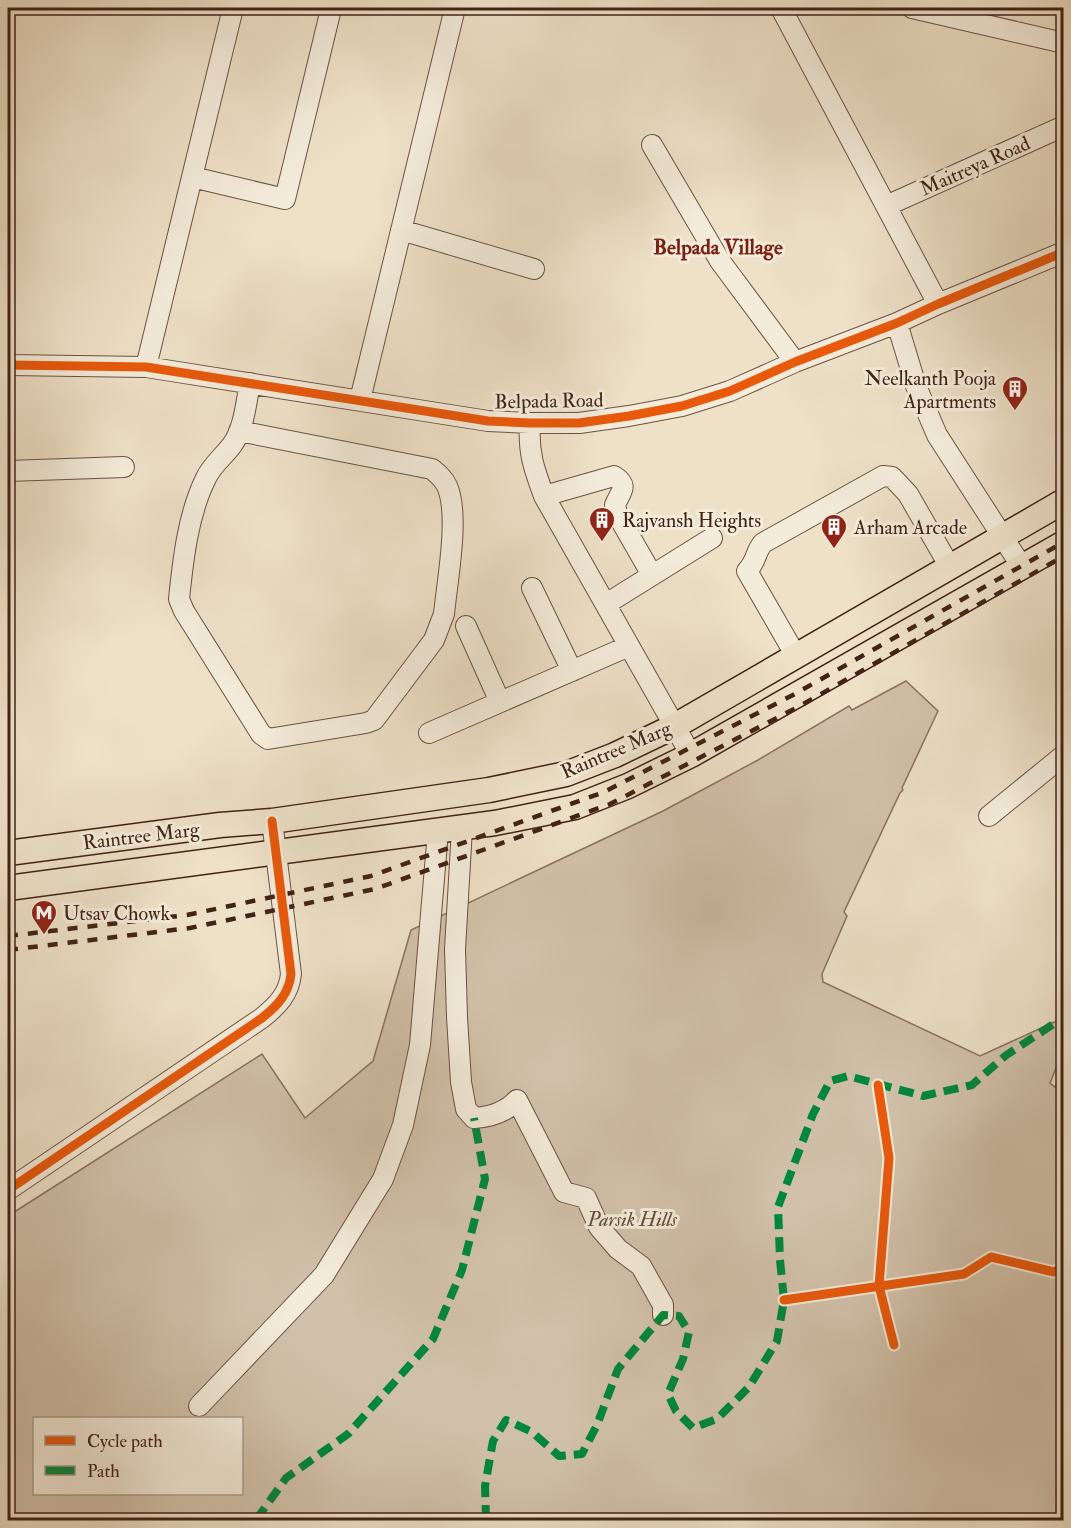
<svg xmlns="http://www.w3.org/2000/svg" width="1071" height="1528" font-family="'IM FELL Double Pica',serif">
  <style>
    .green { fill: #d1c1aa; stroke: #897260; stroke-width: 1.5; fill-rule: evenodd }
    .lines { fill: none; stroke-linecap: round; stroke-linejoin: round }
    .minor-casing { stroke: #6c5243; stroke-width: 22 }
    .major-casing { stroke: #412317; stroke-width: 27 }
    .path { stroke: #412317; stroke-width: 3; stroke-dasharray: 1.5 3; stroke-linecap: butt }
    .minor { stroke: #f4ecdb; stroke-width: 20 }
    .major { stroke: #eee1c8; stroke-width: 24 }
    .rail { stroke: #412317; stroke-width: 4.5; stroke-dasharray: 10 10; stroke-linecap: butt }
    .quiet { stroke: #00873e; stroke-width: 8; stroke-dasharray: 15 8; stroke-linecap: butt }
    .cycleway-casing { stroke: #f4ecdb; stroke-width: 13 }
    .cycleway { stroke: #e8590c; stroke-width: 9 }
    .labels { text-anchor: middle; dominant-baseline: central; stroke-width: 6; stroke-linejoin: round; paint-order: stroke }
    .street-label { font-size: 20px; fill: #412317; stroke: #f4ecdb }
    .poi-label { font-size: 20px; fill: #412317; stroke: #f4ecdb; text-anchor: start }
    .park-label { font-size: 20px; font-style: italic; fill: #654a3c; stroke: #f4ecdb }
    .neighbourhood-label { font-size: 21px; font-weight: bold; fill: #7a1f14; stroke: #f4ecdb }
  </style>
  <rect width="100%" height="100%" fill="#eee1c8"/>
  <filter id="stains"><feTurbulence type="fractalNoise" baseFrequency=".00333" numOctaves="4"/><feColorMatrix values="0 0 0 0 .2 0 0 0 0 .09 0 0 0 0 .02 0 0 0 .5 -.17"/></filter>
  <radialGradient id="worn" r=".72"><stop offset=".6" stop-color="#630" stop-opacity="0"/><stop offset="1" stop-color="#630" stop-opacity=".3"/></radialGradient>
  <path class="green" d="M 906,681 L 938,711 L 902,788 L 903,790 L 900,793 L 844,912 L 847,916 L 822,974 L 823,982 L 980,1056 L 1063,1018 L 1063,1051 L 1050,1083 L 1055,1087 L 1063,1070 L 1063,1520 L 8,1520 L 8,1216 L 262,1054 L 305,1118 L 373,1061 L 411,930 L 663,811 L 758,760 L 849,706 L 852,710 ZM 34,1418 L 242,1418 L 242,1494 L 34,1494 Z"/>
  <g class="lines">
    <defs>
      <path id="minor" d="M 781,8 L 938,304
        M 912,8 L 1064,43
        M 652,145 L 720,261 L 795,362
        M 192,177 L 285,199 L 331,9
        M 886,206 L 1064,126
        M 401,230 L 534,269
        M 897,323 L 916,386 L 937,435 L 1022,567
        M 8,365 L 146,367 L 488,421 L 530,423 L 579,423 L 629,416 L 682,406 L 730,391 L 795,362 L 897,323 L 938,304 L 1064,252
        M 146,367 L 233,8
        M 360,400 L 455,8
        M 530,423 C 528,453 534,469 544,496 L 691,755
        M 239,431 L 432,469 C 438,474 444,479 447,486 C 460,515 447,582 444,614 L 434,640 L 374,720 L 366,723 L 268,739 L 261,734 L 184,611 L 179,599 C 183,560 188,514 206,478 C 212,465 224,456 232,445 C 244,429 246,403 250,383
        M 8,471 L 124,467
        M 544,496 L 614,476 C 630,486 620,492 615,505 L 617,514 L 652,575
        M 532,588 L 572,671
        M 606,604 L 712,538
        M 466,626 L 500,702
        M 796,656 L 747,571 C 757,561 755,552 763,543 L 883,476 L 892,477 L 908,494 L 950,567
        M 429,733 L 629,646
        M 989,816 L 1064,755
        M 462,828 L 455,949 L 457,1017 L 461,1082 L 466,1109 L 474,1118 C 489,1117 506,1112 517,1100 L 564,1192 L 586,1198 L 599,1227 L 618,1249 L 641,1266 L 663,1305 L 663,1315
        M 8,1190 L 262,1018 C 277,1006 289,994 291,974 L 272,821
        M 199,1406 L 324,1275 L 383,1179 L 403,1125 L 420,1045 L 438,831"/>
      <path id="major" d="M 8,853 L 220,825 L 272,821 L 489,790 L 566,774 L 615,755 L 675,726 L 1064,501
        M 8,888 L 495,823 L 575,807 L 628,786 L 691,755 L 1064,543"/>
    </defs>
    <use href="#minor" class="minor-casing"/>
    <use href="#major" class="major-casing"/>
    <path class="path" d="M 1061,8 L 1064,8"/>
    <use href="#minor" class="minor"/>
    <use href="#major" class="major"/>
    <path class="rail" d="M 8,936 L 187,915 L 371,876 L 604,792 L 793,695 L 1064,542
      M 8,950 L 190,928 L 375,889 L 610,804 L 798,707 L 1064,556"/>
    <path class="quiet" d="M 256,1520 L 286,1478 L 348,1434 L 433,1339 L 462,1270 L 485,1179 L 474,1118
      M 486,1520 L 485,1486 L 493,1441 L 506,1420 L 532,1432 L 559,1456 L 582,1454 L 597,1425 L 618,1369 L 663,1315 L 679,1316 L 689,1332 L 683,1359 L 668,1394 L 676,1411 L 693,1428 L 717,1419 L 749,1387 L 777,1341 L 784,1300 L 780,1260 L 778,1207 L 813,1114 L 830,1081 L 848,1076 L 923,1096 L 972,1085 L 1005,1056 L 1064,1017"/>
    <defs>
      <path id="cycleway" d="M 8,365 L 146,367 L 488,421 L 530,423 L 579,423 L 629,416 L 682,406 L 730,391 L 795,362 L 897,323 L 938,304 L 1064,252
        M 878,1085 L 889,1158 L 879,1286 L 894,1345
        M 8,1190 L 262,1018 C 277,1006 289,994 291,974 L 272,821
        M 784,1300 L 964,1274 L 991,1257 L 1054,1272 L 1064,1266"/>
    </defs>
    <use href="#cycleway" class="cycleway-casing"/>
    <use href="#cycleway" class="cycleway"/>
  </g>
  <defs>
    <symbol id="building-pin" viewBox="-11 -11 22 30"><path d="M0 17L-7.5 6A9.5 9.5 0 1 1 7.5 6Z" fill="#8f2418" stroke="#f4ecdb"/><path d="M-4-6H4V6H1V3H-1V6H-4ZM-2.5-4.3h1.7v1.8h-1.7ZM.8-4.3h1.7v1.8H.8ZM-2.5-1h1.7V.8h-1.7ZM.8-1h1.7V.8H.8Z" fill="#fff"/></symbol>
    <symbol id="metro-pin" viewBox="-11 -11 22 30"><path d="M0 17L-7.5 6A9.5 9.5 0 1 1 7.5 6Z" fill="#8f2418" stroke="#f4ecdb"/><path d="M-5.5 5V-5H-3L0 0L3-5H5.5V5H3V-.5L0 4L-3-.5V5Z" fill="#fff"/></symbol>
  </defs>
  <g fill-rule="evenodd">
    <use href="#building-pin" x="1000" y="374" width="30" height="40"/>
    <use href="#building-pin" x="587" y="505" width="30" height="40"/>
    <use href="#building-pin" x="819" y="512" width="30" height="40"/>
    <use href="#metro-pin" x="29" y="898" width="30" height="40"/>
  </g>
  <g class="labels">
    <g class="street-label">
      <text transform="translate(975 166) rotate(-24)">Maitreya Road</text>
      <text transform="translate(549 401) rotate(-1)">Belpada Road</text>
      <text transform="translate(616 750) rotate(-23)">Raintree Marg</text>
      <text transform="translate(141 836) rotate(-7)">Raintree Marg</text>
    </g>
    <g class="poi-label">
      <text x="996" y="378" text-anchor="end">Neelkanth Pooja<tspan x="996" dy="23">Apartments</tspan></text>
      <text x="622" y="520">Rajvansh Heights</text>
      <text x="854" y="527">Arham Arcade</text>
      <text x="63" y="913">Utsav Chowk</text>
    </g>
    <g class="park-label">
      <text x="632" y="1219">Parsik Hills</text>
    </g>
    <g class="neighbourhood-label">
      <text x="718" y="247">Belpada Village</text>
    </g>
  </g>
  <rect width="1071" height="1528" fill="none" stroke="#eee1c8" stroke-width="30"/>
  <rect x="9" y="9" width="1053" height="1510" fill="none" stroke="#412317" stroke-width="3"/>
  <rect x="15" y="15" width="1041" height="1498" fill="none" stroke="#412317" stroke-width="1.5"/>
  <rect x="33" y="1417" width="210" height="78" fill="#f4ecdb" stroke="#ac9c8d" stroke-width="1.5"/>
  <rect x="45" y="1436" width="30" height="9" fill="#e8590c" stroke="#ac9c8d" stroke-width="1.5"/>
  <text x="87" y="1447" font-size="18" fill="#412317">Cycle path</text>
  <rect x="45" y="1466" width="30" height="9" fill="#00873e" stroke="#ac9c8d" stroke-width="1.5"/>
  <text x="87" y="1477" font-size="18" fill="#412317">Path</text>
  <rect width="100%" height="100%" filter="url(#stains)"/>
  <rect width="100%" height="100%" fill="url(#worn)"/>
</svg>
